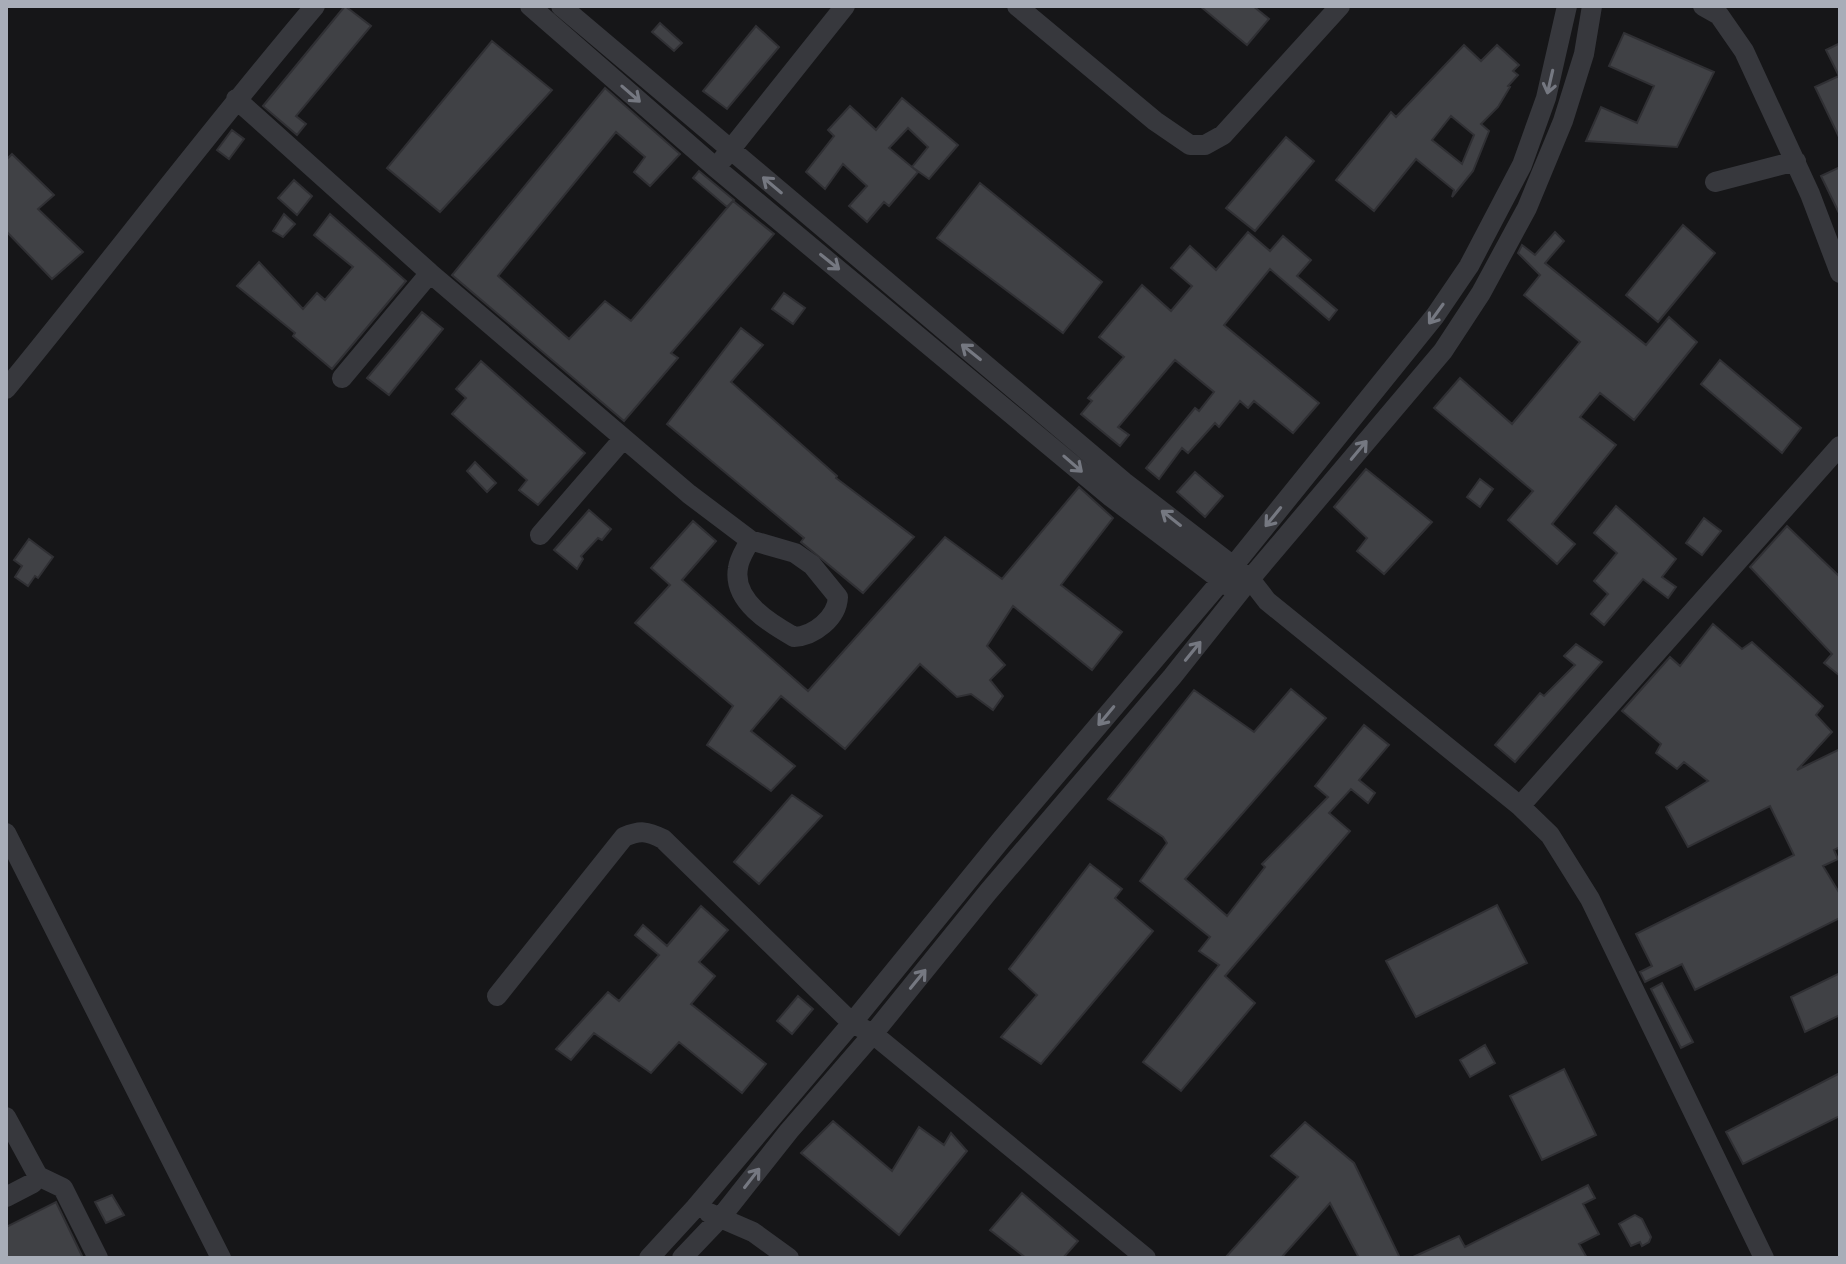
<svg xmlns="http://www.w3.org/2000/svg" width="1846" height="1264" font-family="Overpass,sans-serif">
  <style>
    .building { fill: #404145; stroke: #303034; stroke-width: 2; fill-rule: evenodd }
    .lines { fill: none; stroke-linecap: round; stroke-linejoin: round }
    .minor { stroke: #37383d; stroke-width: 20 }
    .oneway { stroke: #757881 }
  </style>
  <rect width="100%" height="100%" fill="#161618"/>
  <path class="building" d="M 345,6 L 371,26 L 296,116 L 306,124 L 297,135 L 263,106 Z
    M 1200,6 L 1253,6 L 1269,19 L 1247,45 Z
    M 660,23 L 682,43 L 674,51 L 652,32 Z
    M 756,26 L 779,47 L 727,109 L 703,91 Z
    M 1624,33 L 1714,72 L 1677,147 L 1586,141 L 1601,107 L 1637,123 L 1654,86 L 1609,66 Z
    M 492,41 L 552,90 L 440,212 L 387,168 Z
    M 1840,43 L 1840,139 L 1815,87 L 1839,76 L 1826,50 Z
    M 1464,45 L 1481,61 L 1497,45 L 1519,65 L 1513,71 L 1518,75 L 1508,86 L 1510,87 L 1498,107 L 1481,124 L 1489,131 L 1473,171 L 1452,197 L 1454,190 L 1416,159 L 1374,211 L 1336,180 L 1391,112 L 1396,117 ZM 1451,116 L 1474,135 L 1462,164 L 1432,140 Z
    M 605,88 L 680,154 L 650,186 L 634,172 L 645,157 L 616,132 L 498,276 L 569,339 L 605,301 L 631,321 L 733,201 L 774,234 L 671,353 L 678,358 L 624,421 L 452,275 Z
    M 902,98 L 958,145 L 929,179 L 912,167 L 928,147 L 908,128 L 889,148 L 918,172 L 889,206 L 884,202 L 867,222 L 849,206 L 867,186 L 843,164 L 825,189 L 806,172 L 834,136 L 828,130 L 850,106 L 876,130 Z
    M 232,130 L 244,139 L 229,159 L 217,150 Z
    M 1286,137 L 1314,161 L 1255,231 L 1226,208 Z
    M 12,154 L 54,195 L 38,209 L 83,252 L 52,279 L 6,231 L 6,160 Z
    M 1840,167 L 1840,215 L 1821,176 Z
    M 699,171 L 734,200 L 727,207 L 693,178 Z
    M 294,180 L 312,196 L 297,215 L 278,198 Z
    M 980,183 L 1102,282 L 1063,333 L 937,238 Z
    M 284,214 L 295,224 L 283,237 L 273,231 Z
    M 330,214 L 406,281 L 332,369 L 293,336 L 295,333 L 237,286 L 259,262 L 303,309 L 317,293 L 325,300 L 353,267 L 314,235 Z
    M 1683,225 L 1715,253 L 1658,322 L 1626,295 Z
    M 1248,232 L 1270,251 L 1283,236 L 1311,260 L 1297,276 L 1337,310 L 1329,320 L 1270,269 L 1224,325 L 1319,403 L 1293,433 L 1254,401 L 1248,408 L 1240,401 L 1219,427 L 1215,423 L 1188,453 L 1182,448 L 1159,479 L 1146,468 L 1195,408 L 1199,411 L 1214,392 L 1175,360 L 1118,427 L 1129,435 L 1120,446 L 1081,414 L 1092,401 L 1088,398 L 1124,357 L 1099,337 L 1142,285 L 1171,311 L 1192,286 L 1171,268 L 1190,246 L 1216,270 Z
    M 1555,232 L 1564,241 L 1545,263 L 1646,345 L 1669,317 L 1697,342 L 1634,420 L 1600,393 L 1580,417 L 1616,445 L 1552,524 L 1575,544 L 1557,564 L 1508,520 L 1533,491 L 1434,408 L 1460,378 L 1512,424 L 1580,342 L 1524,295 L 1540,275 L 1518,253 L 1522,245 L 1535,255 Z
    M 784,293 L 805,308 L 793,324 L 772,309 Z
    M 422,312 L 443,329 L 389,395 L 367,378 Z
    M 741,328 L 763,345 L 731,382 L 837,476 L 836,478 L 914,537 L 863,593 L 801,542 L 804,538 L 667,424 Z
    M 1720,360 L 1801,428 L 1782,453 L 1701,384 Z
    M 481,361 L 585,453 L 538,505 L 519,490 L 527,480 L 452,414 L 466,398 L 456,389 Z
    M 475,462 L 496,483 L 487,492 L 467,471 Z
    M 1366,469 L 1432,522 L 1384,574 L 1357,551 L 1367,538 L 1334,507 Z
    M 1195,472 L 1223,496 L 1205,517 L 1177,492 Z
    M 1480,479 L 1493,489 L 1480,507 L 1467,497 Z
    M 1079,487 L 1113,518 L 1061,585 L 1122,632 L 1092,670 L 1013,606 L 987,646 L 1005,665 L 990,680 L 1003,696 L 993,710 L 971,694 L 957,697 L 920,664 L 845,749 L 781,696 L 751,731 L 795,766 L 771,791 L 707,745 L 733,706 L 635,623 L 670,585 L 651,568 L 693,521 L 716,541 L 682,580 L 808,691 L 945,537 L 1002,579 Z
    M 1616,506 L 1676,559 L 1662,577 L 1676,587 L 1668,598 L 1643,579 L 1604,625 L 1591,614 L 1608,594 L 1594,581 L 1617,553 L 1594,533 Z
    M 589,510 L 611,529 L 602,540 L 598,538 L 581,556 L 583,559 L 577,569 L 554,550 Z
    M 1704,518 L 1721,531 L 1702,555 L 1686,543 Z
    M 1787,526 L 1840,577 L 1840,676 L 1824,663 L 1832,654 L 1750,567 Z
    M 29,539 L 53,557 L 38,578 L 35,576 L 28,586 L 15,577 L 22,566 L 14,560 Z
    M 1713,624 L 1742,649 L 1752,642 L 1823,706 L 1816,715 L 1832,732 L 1797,770 L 1840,749 L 1840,847 L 1834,850 L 1838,859 L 1823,866 L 1840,894 L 1840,918 L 1695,990 L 1682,964 L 1645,982 L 1640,972 L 1652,966 L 1636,934 L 1794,855 L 1770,806 L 1688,847 L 1666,807 L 1708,781 L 1684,762 L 1677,769 L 1656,753 L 1661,744 L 1622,711 L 1670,657 L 1680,666 Z
    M 1576,644 L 1602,662 L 1515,762 L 1495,745 L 1540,693 L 1544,696 L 1575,665 L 1564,656 Z
    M 1291,689 L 1326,718 L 1185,879 L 1227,916 L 1265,867 L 1262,864 L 1328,797 L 1315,786 L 1364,725 L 1389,745 L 1359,780 L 1375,793 L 1368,803 L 1351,789 L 1329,813 L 1350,831 L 1225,976 L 1255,1003 L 1181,1091 L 1143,1062 L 1219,965 L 1199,951 L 1210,937 L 1140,881 L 1167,843 L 1163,837 L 1108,799 L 1194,690 L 1254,732 Z
    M 792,795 L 822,816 L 759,884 L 734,862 Z
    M 1090,864 L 1122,889 L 1115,898 L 1153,931 L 1041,1064 L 1001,1037 L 1037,995 L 1009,969 Z
    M 1497,905 L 1527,963 L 1416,1017 L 1386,961 Z
    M 701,906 L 728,930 L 699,962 L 715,976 L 691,1004 L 766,1064 L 742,1093 L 679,1042 L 651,1073 L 594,1033 L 571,1060 L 556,1049 L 608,992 L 619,1001 L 659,955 L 635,935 L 643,925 L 667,946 Z
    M 1840,973 L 1840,1015 L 1805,1032 L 1791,997 Z
    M 1662,983 L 1693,1042 L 1681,1048 L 1651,989 Z
    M 798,996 L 813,1009 L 792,1034 L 777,1021 Z
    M 1485,1045 L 1495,1063 L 1470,1077 L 1460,1060 Z
    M 1564,1069 L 1596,1135 L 1542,1160 L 1510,1096 Z
    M 1840,1073 L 1840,1116 L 1743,1164 L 1726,1132 Z
    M 833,1121 L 892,1171 L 919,1127 L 944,1145 L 951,1133 L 967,1151 L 899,1235 L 801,1153 Z
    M 1305,1122 L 1354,1163 L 1400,1258 L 1359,1258 L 1330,1203 L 1281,1258 L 1225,1258 L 1298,1177 L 1271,1156 Z
    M 1588,1185 L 1595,1198 L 1583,1204 L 1599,1234 L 1579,1244 L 1587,1258 L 1411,1258 L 1459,1236 L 1465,1247 Z
    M 1022,1193 L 1078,1241 L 1063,1258 L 1026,1258 L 990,1230 Z
    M 112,1195 L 124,1215 L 106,1223 L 95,1202 Z
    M 56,1202 L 83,1258 L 6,1258 L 6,1227 Z
    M 1635,1215 L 1642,1219 L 1651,1237 L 1649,1242 L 1642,1246 L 1640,1242 L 1631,1246 L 1619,1224 Z"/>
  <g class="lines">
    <path class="minor" d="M 530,6 L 716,168 L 1111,497 L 1230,587
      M 561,6 L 1124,482 L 1250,579 L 1267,601 L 1520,806 L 1550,835 L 1590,899 L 1764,1258
      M 1017,6 L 1155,121 L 1190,145 L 1205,145 L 1223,135 L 1340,6
      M 1703,6 L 1719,15 L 1744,51 L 1810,194 L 1840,273
      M 236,99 L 430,273 L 689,494 L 750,540 L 795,553 L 812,565 L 838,597 C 837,618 814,636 794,637 C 771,624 732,601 738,568 C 739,558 746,549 750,540
      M 723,159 L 845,6
      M 1715,182 L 1796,161
      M 342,378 L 430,273
      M 6,389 C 110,262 209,131 315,6
      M 540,535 L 623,439
      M 1520,806 L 1840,446
      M 6,833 L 221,1258
      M 497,996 L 624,837 C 640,830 647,831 663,839 L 852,1023 L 873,1034 L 1146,1258
      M 6,1117 L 38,1176 L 33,1183 L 6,1197
      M 38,1176 L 63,1188 L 98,1258
      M 709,1213 L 753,1232 L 789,1258
      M 649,1258 L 695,1208 L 852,1023 L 1001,840 L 1222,580 L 1435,316 L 1469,266 L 1522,165 L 1546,98 L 1567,6
      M 682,1258 L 721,1217 L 789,1131 L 873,1034 L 988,892 L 1172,677 L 1250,579 L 1443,351 L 1481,293 L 1527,208 L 1563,121 L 1584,54 L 1592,6"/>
  </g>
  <defs><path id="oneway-shaft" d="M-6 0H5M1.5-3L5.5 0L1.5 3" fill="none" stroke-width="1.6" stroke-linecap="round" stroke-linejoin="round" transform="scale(2)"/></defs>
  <g class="oneway">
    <use href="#oneway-shaft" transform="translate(1550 82) rotate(103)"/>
    <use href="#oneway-shaft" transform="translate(631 94) rotate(41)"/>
    <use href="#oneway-shaft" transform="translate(772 185) rotate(-140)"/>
    <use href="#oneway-shaft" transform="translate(830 262) rotate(39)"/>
    <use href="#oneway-shaft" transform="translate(1436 314) rotate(126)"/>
    <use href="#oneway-shaft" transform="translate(971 352) rotate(-141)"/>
    <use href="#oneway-shaft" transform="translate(1359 450) rotate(-50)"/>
    <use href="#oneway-shaft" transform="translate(1073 464) rotate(41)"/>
    <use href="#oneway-shaft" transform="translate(1273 517) rotate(129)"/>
    <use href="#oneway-shaft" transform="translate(1171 518) rotate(-142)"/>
    <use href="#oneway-shaft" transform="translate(1193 651) rotate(-51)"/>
    <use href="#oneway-shaft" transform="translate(1106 716) rotate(130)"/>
    <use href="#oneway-shaft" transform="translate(918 979) rotate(-51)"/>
    <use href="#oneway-shaft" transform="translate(752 1178) rotate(-52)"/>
  </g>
  <rect width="1846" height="1264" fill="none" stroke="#a8adb8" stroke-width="16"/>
</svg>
